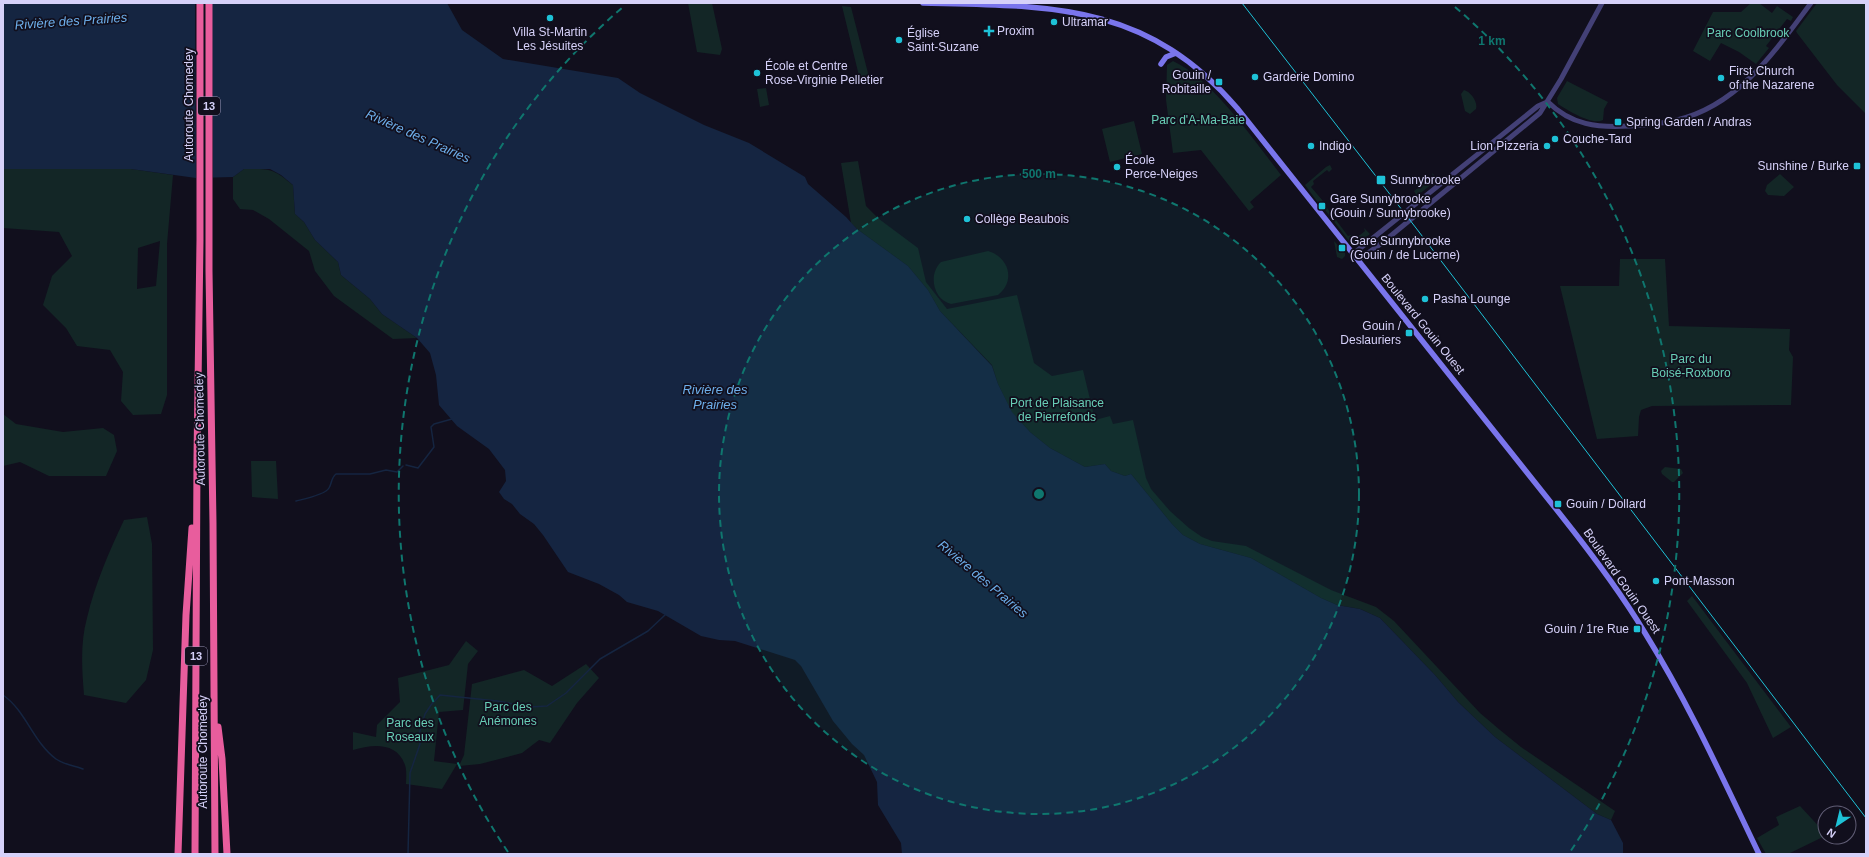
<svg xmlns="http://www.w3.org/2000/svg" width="1869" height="857" font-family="Arial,sans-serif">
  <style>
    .green { fill: #132626; fill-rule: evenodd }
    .water { fill: #152541 }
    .pier { fill: #110f1d }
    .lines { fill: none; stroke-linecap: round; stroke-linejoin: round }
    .stream { stroke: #152541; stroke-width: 1.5 }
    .tertiary { stroke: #434076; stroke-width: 5 }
    .secondary { stroke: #7a75ec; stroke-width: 5.5 }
    .motorway { stroke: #e85d9d; stroke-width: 7 }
    .tram { stroke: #1ec2d7; stroke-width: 1 }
    .ring { fill: none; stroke: #0f766e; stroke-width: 2; stroke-dasharray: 7 5 }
    .poi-dot { fill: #1ec2d7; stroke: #110f1d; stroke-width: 1.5 }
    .labels { text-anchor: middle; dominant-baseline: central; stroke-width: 3.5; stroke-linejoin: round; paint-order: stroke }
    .shield { fill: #110f1d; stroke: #9b97b7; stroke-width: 1 }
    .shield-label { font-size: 11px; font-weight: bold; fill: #d6d1f9 }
    .poi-label { font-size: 12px; fill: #d6d1f9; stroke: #110f1d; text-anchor: start }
    .park-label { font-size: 12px; fill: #68ceb6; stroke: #110f1d }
    .street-label { font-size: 12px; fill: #d6d1f9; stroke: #110f1d }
    .water-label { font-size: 13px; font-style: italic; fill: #6daeea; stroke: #110f1d }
    .centre { fill: #0f766e; stroke: #110f1d; stroke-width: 2 }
    .ring-label { font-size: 12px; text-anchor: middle; font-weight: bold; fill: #0f766e; stroke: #110f1d; stroke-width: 3.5; stroke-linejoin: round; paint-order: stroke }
  </style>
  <rect width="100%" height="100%" fill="#110f1d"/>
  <path class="green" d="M 688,3 L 712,3 L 722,49 L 720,55 L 697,52 Z
    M 1751,3 L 1759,3 L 1772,13 L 1777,6 L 1793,17 L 1791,21 L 1787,19 L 1766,46 L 1769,48 L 1756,64 L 1739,52 L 1721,43 L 1710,61 L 1693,51 L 1713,12 L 1741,12 Z
    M 1817,3 L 1866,3 L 1866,114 L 1837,85 L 1797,33 L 1796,31 Z
    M 842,6 L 851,7 L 869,77 L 860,80 Z
    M 1173,61 C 1212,79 1254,140 1281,175 L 1250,202 L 1254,207 L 1249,211 L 1201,150 L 1173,153 L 1166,100 L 1167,65 Z
    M 1567,81 L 1608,102 L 1604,109 L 1603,120 C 1593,126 1567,110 1558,104 L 1557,98 Z
    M 766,88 L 769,105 L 760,107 L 757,89 Z
    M 1464,90 C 1471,92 1478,102 1476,109 L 1470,114 L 1465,111 L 1461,94 Z
    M 1134,121 L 1142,154 L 1110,162 L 1102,129 Z
    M 858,161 L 866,206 L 879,219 L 918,248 L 926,282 L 947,309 L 1017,295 L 1034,363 L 1052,376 L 1083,370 L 1095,420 L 1110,416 L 1113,424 L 1133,420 L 1146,478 L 1151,489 L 1170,511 L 1189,528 L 1202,537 L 1212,541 L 1246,546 L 1331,590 L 1376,607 L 1394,621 L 1480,713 L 1500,730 L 1521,747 L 1615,811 L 1611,820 L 1597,814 L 1495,737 L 1458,702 L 1435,675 L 1380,618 L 1360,609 L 1337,605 L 1321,598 L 1251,558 L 1200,544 L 1183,535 L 1172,524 L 1131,474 L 1125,476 L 1111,471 L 1105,464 L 1085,467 L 1050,448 L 1030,432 L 1012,413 L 998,384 L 992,365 L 940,311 L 928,290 L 908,266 L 857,229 L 851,223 L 841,163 Z
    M 1330,165 L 1332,169 L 1329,172 L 1327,170 L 1313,181 L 1314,184 L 1311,187 L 1323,201 L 1319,204 L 1305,185 L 1326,167 Z
    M 3,169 L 131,169 L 173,175 L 167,244 L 167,395 L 161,414 L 133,415 L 121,401 L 123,372 L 110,350 L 77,346 L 66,328 L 43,305 L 52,276 L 72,256 L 59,232 L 3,228 ZM 160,241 L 156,286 L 137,289 L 138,248 Z
    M 244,169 C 271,169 272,168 293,185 L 295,214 L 304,222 L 315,240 L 338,262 L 341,275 L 370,299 L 382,314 L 417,338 L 393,339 L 334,296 L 315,271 L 309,251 L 269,219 L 253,210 L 240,209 L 233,199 L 233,177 Z
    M 1432,173 L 1438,179 L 1417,196 L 1414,191 L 1433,177 Z
    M 1780,174 L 1794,187 L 1784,196 L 1768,195 L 1765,191 L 1767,185 Z
    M 1324,204 L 1348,236 L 1351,235 L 1355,239 L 1365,231 L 1364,228 L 1370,234 L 1356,245 L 1352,245 L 1322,206 Z
    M 1334,241 L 1345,253 L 1345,256 L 1342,259 L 1337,257 Z
    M 988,251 C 1009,257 1016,281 998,295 L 951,304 C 933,300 928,274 941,262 Z
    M 1620,259 L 1665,259 L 1669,326 L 1790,329 L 1789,350 L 1793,357 L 1791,405 L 1652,406 L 1641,410 L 1639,417 L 1638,436 L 1597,439 L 1560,286 L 1619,286 Z
    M 3,414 L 16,424 L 63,432 L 103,428 L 114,435 L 117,451 L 106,476 L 49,476 L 20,462 L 3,466 Z
    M 251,461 L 276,461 L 278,499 L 252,497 Z
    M 1665,467 L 1681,469 L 1683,473 L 1674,482 L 1672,482 L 1662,474 L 1661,471 Z
    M 147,517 L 152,544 L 153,650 L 146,680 L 126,703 L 84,695 C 82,670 80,643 87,618 C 95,584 109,552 124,520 Z
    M 1692,596 L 1791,727 L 1773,738 L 1747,683 L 1687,601 Z
    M 466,641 L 478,651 L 468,664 L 463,710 L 439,712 L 434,761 L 457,764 L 442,789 L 406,784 C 406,779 407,771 405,765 C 397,742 373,744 353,750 L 353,732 L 376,737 L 377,725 L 400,702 L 398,678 L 449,665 Z
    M 586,664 L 599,678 L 577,703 L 550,743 L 539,740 L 522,753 L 480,764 L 459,766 L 464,755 L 472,684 L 524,670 L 552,686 Z
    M 1800,806 L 1825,833 L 1825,836 L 1788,854 L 1766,854 L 1757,838 L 1779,825 L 1776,817 Z"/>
  <path class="water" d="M 3,3 L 447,3 L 462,30 L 503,59 L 618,78 L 640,93 L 704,125 L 749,143 L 805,177 L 808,184 L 846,217 L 857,229 L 908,266 L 928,290 L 940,311 L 992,366 L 998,384 L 1012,412 L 1030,432 L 1050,448 L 1085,467 L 1105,464 L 1111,471 L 1125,476 L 1131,474 L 1172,524 L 1183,535 L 1200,544 L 1251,558 L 1321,598 L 1337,605 L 1360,609 L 1380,618 L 1435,675 L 1458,702 L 1495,737 L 1597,814 L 1611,820 L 1623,843 L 1623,854 L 902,854 L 901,843 L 878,805 L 877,782 L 864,755 L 852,744 L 833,721 L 801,666 L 795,660 L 735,641 L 719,640 L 701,636 L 658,611 L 627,602 L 619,595 L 599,584 L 568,572 L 543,535 L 534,524 L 520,514 L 512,504 L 504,499 L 499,492 L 506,481 L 505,470 L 489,449 L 457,426 L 439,405 L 436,375 L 430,353 L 417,338 L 382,314 L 370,299 L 341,275 L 338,262 L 315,240 L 304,222 L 295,214 L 293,185 L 281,175 L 270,169 L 244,169 L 233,177 L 196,178 L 131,169 L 3,169 Z"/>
  <path class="pier" d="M 195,3 L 212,3 L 213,180 L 196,180 Z"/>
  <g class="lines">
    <path class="stream" d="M 406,465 L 418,468 L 434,447 L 431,427 L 434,424 L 452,419
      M 296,501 C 304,499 325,495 329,488 C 332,483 331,478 336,474 L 370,474 L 386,470 L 397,472 L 403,466
      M 3,695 C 26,711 33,742 56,759 C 63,764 75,766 83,769
      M 408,854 L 410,773 L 420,744 L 419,734 L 425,714 L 431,705 L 440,695 L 497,701 L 530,707 L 547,706 L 566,693 L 600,659 L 648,631 L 665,615"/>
    <path class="tertiary" d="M 1548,102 C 1571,125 1598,128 1629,126 C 1645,125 1661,124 1677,120 C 1739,105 1775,51 1811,3
      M 1353,254 L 1538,106 L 1547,102
      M 1358,260 L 1382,243 L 1540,113 L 1561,79 L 1602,3"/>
    <path class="secondary" d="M 923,3 C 1050,6 1146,2 1237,108 L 1560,514 C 1591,553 1620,591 1645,633 C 1689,704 1723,779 1759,854
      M 1161,64 L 1166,57 L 1176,53"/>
    <path class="motorway" d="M 209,3 L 209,271 L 213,523 L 215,854
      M 218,727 L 222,759 L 227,854
      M 178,854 L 186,615 L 192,528
      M 195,854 L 197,458 L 200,240 L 200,3"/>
    <path class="tram" d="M 1242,3 L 1416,228 L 1866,818"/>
  </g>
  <circle cx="1039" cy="494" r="320" fill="#0f766e" fill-opacity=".12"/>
  <g class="ring">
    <circle cx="1039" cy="494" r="320"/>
    <path d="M508 852A641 641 0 0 1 623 7M1455 7A641 641 0 0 1 1570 852"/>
  </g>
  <g class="poi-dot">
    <circle cx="550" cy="18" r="4"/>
    <circle cx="1054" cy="22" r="4"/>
    <path d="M987 25h4v4h4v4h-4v4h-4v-4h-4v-4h4z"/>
    <circle cx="899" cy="40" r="4"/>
    <circle cx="757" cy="73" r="4"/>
    <circle cx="1255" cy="77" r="4"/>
    <circle cx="1721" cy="78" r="4"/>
    <rect x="1215" y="78" width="8" height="8" rx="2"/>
    <rect x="1614" y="118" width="8" height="8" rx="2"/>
    <circle cx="1555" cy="139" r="4"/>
    <circle cx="1311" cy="146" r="4"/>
    <circle cx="1547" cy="146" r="4"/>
    <rect x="1853" y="162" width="8" height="8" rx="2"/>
    <circle cx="1117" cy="167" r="4"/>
    <rect x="1376" y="175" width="10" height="10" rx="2"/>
    <rect x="1318" y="202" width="8" height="8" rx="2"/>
    <circle cx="967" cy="219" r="4"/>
    <rect x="1338" y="244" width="8" height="8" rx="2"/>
    <circle cx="1425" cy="299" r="4"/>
    <rect x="1405" y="329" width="8" height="8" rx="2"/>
    <rect x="1554" y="500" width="8" height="8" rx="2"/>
    <circle cx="1656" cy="581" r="4"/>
    <rect x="1633" y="625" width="8" height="8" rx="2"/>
  </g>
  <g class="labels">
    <g class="shield">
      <rect x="198" y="97" width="22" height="18" rx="3"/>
      <rect x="185" y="647" width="22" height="18" rx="3"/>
    </g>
    <g class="shield-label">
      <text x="209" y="106">13</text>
      <text x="196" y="656">13</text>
    </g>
    <g class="poi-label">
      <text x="1062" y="22">Ultramar</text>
      <text x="997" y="31">Proxim</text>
      <text x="550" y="32" text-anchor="middle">Villa St-Martin<tspan x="550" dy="14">Les Jésuites</tspan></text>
      <text x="907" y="33">Église<tspan x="907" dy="14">Saint-Suzane</tspan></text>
      <text x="765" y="66">École et Centre<tspan x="765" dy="14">Rose-Virginie Pelletier</tspan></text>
      <text x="1729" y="71">First Church<tspan x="1729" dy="14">of the Nazarene</tspan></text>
      <text x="1211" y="75" text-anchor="end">Gouin /<tspan x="1211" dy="14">Robitaille</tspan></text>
      <text x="1263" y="77">Garderie Domino</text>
      <text x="1626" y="122">Spring Garden / Andras</text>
      <text x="1563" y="139">Couche-Tard</text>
      <text x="1319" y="146">Indigo</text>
      <text x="1539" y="146" text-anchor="end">Lion Pizzeria</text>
      <text x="1125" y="160">École<tspan x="1125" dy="14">Perce-Neiges</tspan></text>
      <text x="1849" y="166" text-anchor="end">Sunshine / Burke</text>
      <text x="1390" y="180">Sunnybrooke</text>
      <text x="1330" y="199">Gare Sunnybrooke<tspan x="1330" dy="14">(Gouin / Sunnybrooke)</tspan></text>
      <text x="975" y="219">Collège Beaubois</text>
      <text x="1350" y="241">Gare Sunnybrooke<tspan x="1350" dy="14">(Gouin / de Lucerne)</tspan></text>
      <text x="1433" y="299">Pasha Lounge</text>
      <text x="1401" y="326" text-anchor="end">Gouin /<tspan x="1401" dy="14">Deslauriers</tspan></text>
      <text x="1566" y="504">Gouin / Dollard</text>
      <text x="1664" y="581">Pont-Masson</text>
      <text x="1629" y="629" text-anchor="end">Gouin / 1re Rue</text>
    </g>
    <g class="park-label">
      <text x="1748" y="33">Parc Coolbrook</text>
      <text x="1198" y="120">Parc d'A-Ma-Baie</text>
      <text x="1691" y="359">Parc du<tspan x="1691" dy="14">Boisé-Roxboro</tspan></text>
      <text x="1057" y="403">Port de Plaisance<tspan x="1057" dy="14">de Pierrefonds</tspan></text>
      <text x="508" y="707">Parc des<tspan x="508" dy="14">Anémones</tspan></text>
      <text x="410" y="723">Parc des<tspan x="410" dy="14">Roseaux</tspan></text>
    </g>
    <g class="street-label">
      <text transform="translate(189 105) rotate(-90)">Autoroute Chomedey</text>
      <text transform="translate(1423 324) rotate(51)">Boulevard Gouin Ouest</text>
      <text transform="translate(200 429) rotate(-91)">Autoroute Chomedey</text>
      <text transform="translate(1622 581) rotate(55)">Boulevard Gouin Ouest</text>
      <text transform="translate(203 752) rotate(-90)">Autoroute Chomedey</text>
    </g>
    <g class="water-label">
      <text transform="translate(71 21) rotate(-4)">Rivière des Prairies</text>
      <text transform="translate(418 136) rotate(24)">Rivière des Prairies</text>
      <text x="715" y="389">Rivière des<tspan x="715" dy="15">Prairies</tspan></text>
      <text transform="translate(983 579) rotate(40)">Rivière des Prairies</text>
    </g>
  </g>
  <circle cx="1039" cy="494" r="6" class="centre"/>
  <g class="ring-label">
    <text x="1492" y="45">1 km</text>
    <text x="1039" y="178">500 m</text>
  </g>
  <rect width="1869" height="857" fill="none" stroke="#d6d1f9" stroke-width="8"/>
  <g transform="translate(1837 825) rotate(215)"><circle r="19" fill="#110f1d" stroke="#605d75"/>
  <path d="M0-3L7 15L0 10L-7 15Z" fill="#1ec2d7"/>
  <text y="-6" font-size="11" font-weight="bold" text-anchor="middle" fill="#d6d1f9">N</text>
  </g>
</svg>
